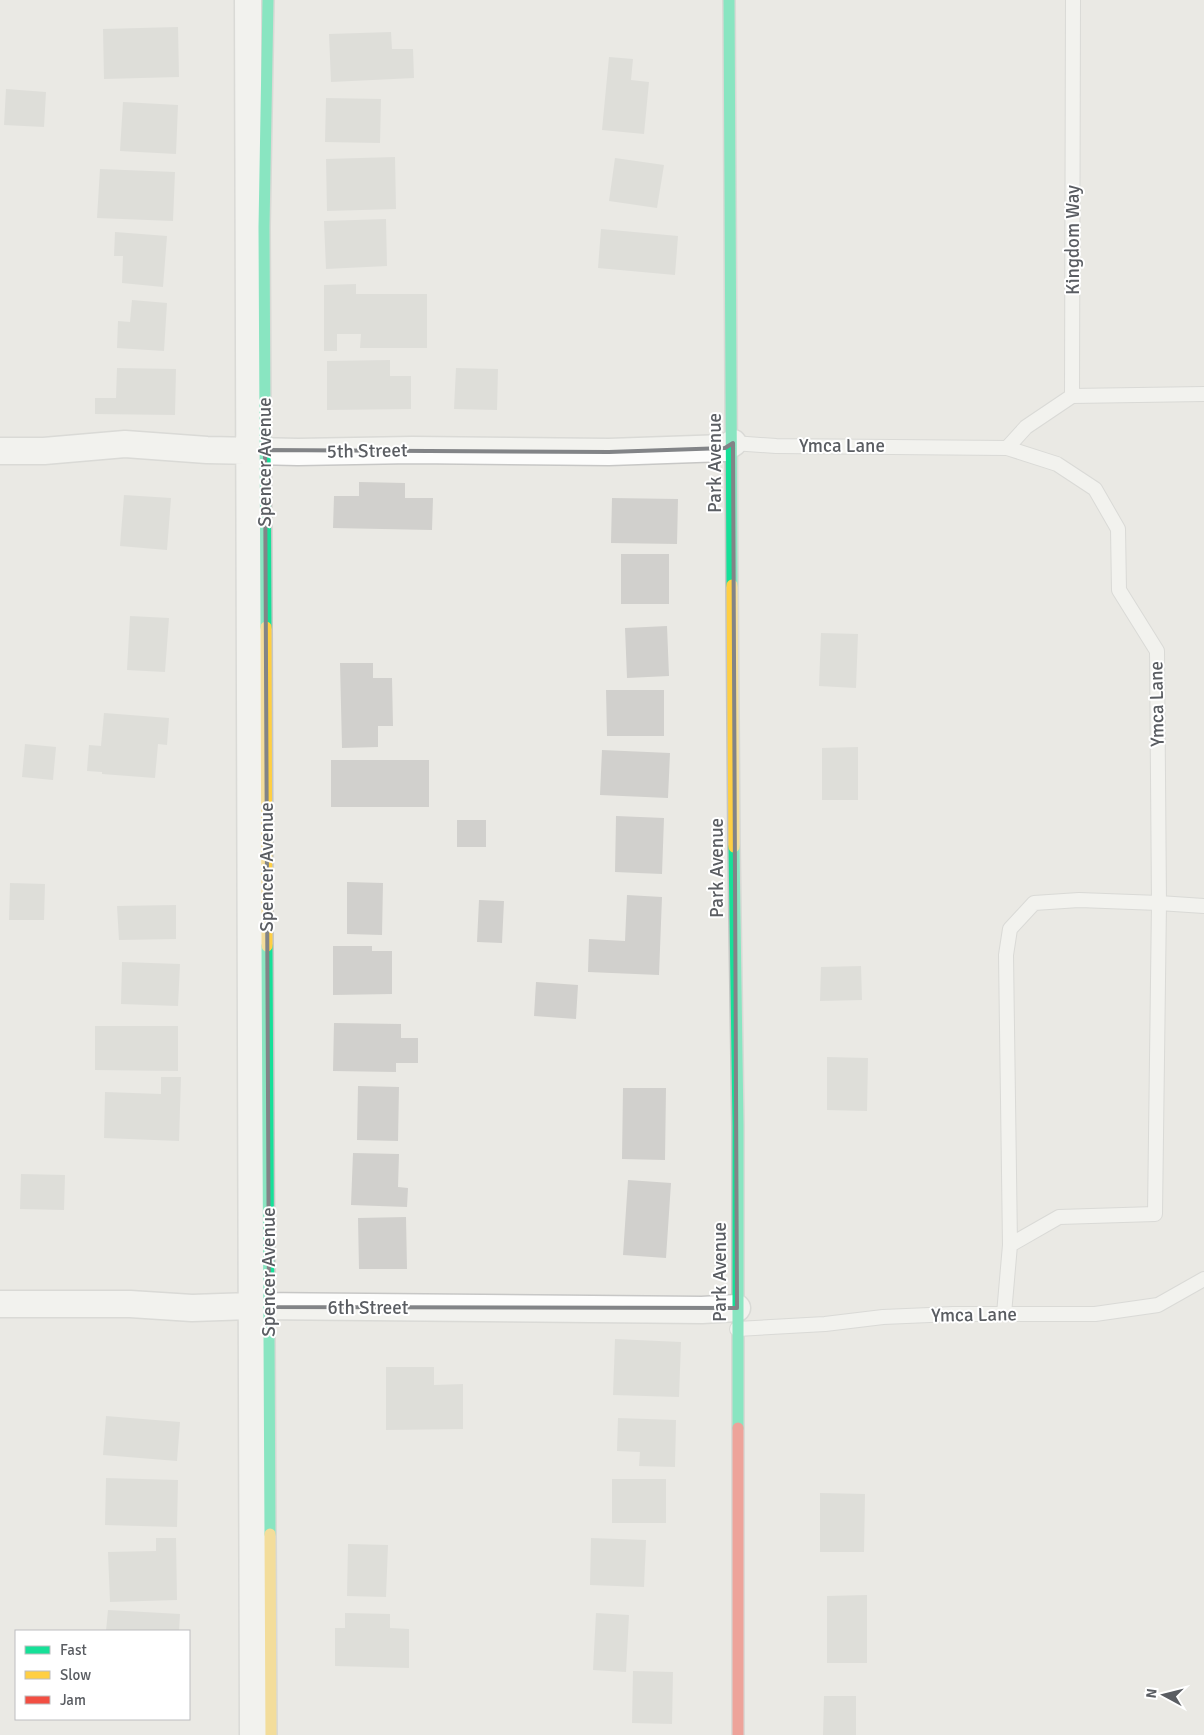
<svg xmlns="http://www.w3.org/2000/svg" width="1204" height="1735" font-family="Signika,sans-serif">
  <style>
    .building { fill: #d1d0cd }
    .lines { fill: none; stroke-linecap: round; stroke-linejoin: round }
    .lane-casing { stroke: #c7c7c6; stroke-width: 16 }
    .street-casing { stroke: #c7c7c6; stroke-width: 29 }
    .fast-casing { stroke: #c5c6c4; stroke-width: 14 }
    .slow-casing { stroke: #c5c6c4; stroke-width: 14 }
    .jam-casing { stroke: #c5c6c4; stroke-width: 14 }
    .lane { stroke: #fcfcfb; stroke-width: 14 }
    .street { stroke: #fcfcfb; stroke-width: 26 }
    .fast { stroke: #16e098; stroke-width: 11 }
    .slow { stroke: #ffcf43; stroke-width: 11 }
    .jam { stroke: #f24e42; stroke-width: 11 }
    .marked { fill: none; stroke: #828487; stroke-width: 4; stroke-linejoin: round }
    .labels { text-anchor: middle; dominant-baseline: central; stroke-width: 4; stroke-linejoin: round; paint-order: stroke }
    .street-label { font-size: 19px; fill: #5a5d62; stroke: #fff }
  </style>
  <rect width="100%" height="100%" fill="#eae9e4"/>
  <path class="building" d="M 178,27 L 179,77 L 104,79 L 103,29 Z
    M 391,32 L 392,49 L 413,49 L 414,78 L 331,82 L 329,34 Z
    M 609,57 L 633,59 L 631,80 L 649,82 L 644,134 L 602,130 Z
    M 6,89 L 46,92 L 44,127 L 4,125 Z
    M 326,98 L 381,99 L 380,143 L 325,142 Z
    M 123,102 L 178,105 L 176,154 L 120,151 Z
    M 395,157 L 396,209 L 327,211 L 326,159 Z
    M 615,158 L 664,165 L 657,208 L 609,201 Z
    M 100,169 L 175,172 L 173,221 L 97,218 Z
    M 386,219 L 387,266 L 326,269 L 324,221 Z
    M 601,229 L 678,236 L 675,275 L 598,268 Z
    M 115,232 L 167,236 L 163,287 L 122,283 L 123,256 L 114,256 Z
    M 356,284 L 356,294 L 427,294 L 427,348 L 360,348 L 361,334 L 337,334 L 337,351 L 324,351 L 324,285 Z
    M 132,300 L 167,303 L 164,351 L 117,348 L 118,321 L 130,322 Z
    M 390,360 L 390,376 L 411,376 L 411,409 L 327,410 L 327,361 Z
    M 117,368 L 176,369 L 175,415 L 95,414 L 95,398 L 116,398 Z
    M 456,368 L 498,369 L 497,410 L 454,409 Z
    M 359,482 L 405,483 L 405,498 L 433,498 L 432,530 L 333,528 L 334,496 L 359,496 Z
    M 124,495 L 171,498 L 167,550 L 120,546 Z
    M 612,498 L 678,499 L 677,544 L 611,543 Z
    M 621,554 L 669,554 L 669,604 L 621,604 Z
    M 130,616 L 169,618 L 165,672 L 127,670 Z
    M 667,626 L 669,676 L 627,678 L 625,628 Z
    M 821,633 L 858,634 L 856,688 L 819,686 Z
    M 340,663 L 373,663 L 373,678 L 392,678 L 393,726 L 378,726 L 378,747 L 342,748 Z
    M 606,690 L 664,690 L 664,736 L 607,736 Z
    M 104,713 L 169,718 L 167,745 L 158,744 L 155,778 L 102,774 L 102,772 L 87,771 L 89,745 L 101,746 Z
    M 25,744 L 56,747 L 53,780 L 22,777 Z
    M 858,747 L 858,800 L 822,800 L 822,748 Z
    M 602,750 L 670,753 L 668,798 L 600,795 Z
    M 331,760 L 429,760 L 429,807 L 331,807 Z
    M 616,816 L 664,818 L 662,874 L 615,872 Z
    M 457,820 L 486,820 L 486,847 L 457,847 Z
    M 347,882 L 383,883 L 382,935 L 347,934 Z
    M 10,883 L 45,884 L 44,920 L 9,920 Z
    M 627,895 L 662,897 L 659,975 L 588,972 L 589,939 L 625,941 Z
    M 479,900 L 504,901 L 502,943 L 477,942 Z
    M 176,905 L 176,939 L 119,940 L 117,906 Z
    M 333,946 L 372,946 L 372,951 L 392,951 L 392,994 L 333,995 Z
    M 122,962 L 180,964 L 178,1006 L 121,1004 Z
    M 861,966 L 862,1000 L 820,1001 L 821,967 Z
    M 536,982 L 578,985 L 576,1019 L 534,1016 Z
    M 334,1023 L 401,1024 L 401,1038 L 418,1038 L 418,1063 L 396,1063 L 396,1072 L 333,1071 Z
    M 95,1026 L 178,1026 L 178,1071 L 95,1070 Z
    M 827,1057 L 868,1058 L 867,1111 L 827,1110 Z
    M 161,1077 L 181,1077 L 179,1141 L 104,1138 L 105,1092 L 161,1094 Z
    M 358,1086 L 399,1087 L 398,1141 L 357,1140 Z
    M 623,1088 L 666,1088 L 665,1160 L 622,1159 Z
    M 353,1153 L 399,1154 L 398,1187 L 408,1188 L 407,1207 L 351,1205 Z
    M 21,1174 L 65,1175 L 64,1210 L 20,1209 Z
    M 628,1180 L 671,1183 L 666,1258 L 623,1255 Z
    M 406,1217 L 407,1269 L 359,1269 L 358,1218 Z
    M 615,1339 L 681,1342 L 679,1397 L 613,1395 Z
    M 386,1367 L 434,1367 L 434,1385 L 463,1384 L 463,1429 L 386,1430 Z
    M 106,1416 L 180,1422 L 177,1461 L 103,1455 Z
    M 618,1418 L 676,1420 L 675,1467 L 639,1466 L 640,1452 L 617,1451 Z
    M 106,1478 L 178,1480 L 177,1527 L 105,1525 Z
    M 612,1479 L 666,1479 L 666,1523 L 612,1523 Z
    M 820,1493 L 865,1494 L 864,1552 L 820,1552 Z
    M 156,1538 L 176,1538 L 177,1600 L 110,1602 L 108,1552 L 156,1551 Z
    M 591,1538 L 646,1540 L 644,1587 L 590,1585 Z
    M 348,1544 L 388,1545 L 386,1597 L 347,1596 Z
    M 867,1595 L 867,1663 L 827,1663 L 827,1596 Z
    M 108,1610 L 180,1614 L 179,1631 L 106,1631 Z
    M 345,1613 L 390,1614 L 390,1628 L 409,1629 L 409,1668 L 335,1666 L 335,1628 L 345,1628 Z
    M 596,1613 L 629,1615 L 626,1672 L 593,1670 Z
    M 633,1671 L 673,1672 L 672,1724 L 632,1723 Z
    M 824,1696 L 856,1696 L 856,1735 L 823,1735 Z"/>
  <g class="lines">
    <defs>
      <path id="lane" d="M 1072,396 L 1204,394
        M 733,443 L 776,446 L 1007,448 L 1057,464 L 1095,489 L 1118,529 L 1119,590 L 1157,651 L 1159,903 L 1204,906
        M 1007,448 L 1026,427 L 1072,396 L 1073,0
        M 1004,1314 L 1010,1245 L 1006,955 L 1010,929 L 1034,903 L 1079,900 L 1159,903 L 1155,1214 L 1059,1217 L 1010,1245
        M 737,1329 L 825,1324 L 883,1317 L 953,1314 L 1095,1314 L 1158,1305 L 1204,1279"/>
      <path id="street" d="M 248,0 L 253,1735
        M 0,451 L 44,451 L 125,444 L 207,450 L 298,452 L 412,450 L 609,452 L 725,448 L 733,443
        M 0,1304 L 130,1304 L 192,1308 L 251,1306 L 702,1310 L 737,1308"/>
      <path id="fast" d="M 729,0 L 732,585
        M 266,627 L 264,227 L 268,0
        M 734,847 L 738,1125 L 738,1428
        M 267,946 L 270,1534"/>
      <path id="slow" d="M 732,585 L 734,847
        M 266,627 L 267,946
        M 270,1534 L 271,1735"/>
      <path id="jam" d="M 738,1428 L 738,1735"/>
    </defs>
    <use href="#lane" class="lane-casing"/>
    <use href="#street" class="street-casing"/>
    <use href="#fast" class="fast-casing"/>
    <use href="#slow" class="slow-casing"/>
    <use href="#jam" class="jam-casing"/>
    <use href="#lane" class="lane"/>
    <use href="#street" class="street"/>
    <use href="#fast" class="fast"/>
    <use href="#slow" class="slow"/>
    <use href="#jam" class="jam"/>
  </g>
  <path d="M0 0H1204V1735H0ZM 733,443 L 737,1308 L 269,1307 L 265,450 L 609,452 L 725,448 Z" fill="#eae9e4" fill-opacity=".55" fill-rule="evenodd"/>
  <path class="marked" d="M 733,443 L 737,1308 L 269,1307 L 265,450 L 609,452 L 725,448 Z"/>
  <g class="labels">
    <g class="street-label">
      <text transform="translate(1073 240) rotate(-90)">Kingdom Way</text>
      <text x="842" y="446">Ymca Lane</text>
      <text transform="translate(367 451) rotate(-1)">5th Street</text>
      <text transform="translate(265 462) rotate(-90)">Spencer Avenue</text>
      <text transform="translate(715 463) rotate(-90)">Park Avenue</text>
      <text transform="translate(1157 704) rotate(-91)">Ymca Lane</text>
      <text transform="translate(267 867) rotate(-90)">Spencer Avenue</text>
      <text transform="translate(717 868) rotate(-90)">Park Avenue</text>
      <text transform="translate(269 1272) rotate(-90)">Spencer Avenue</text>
      <text transform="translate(720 1272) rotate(-90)">Park Avenue</text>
      <text x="368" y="1308">6th Street</text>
      <text transform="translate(974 1315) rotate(-1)">Ymca Lane</text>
    </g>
  </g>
  <rect x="15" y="1630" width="175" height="90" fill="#ffffff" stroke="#bdbec0"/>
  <rect x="25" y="1646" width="25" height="8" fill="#16e098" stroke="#bdbec0"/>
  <text x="60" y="1655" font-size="15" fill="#5a5d62">Fast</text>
  <rect x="25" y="1671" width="25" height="8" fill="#ffcf43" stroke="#bdbec0"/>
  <text x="60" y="1680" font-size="15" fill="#5a5d62">Slow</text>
  <rect x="25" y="1696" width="25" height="8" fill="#f24e42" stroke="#bdbec0"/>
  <text x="60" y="1705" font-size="15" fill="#5a5d62">Jam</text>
  <g transform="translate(1164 1695) rotate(277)" stroke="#ffffff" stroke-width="4" paint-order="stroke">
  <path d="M0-4L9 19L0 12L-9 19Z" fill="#5a5d62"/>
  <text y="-8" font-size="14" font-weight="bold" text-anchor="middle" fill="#5a5d62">N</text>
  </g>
</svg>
